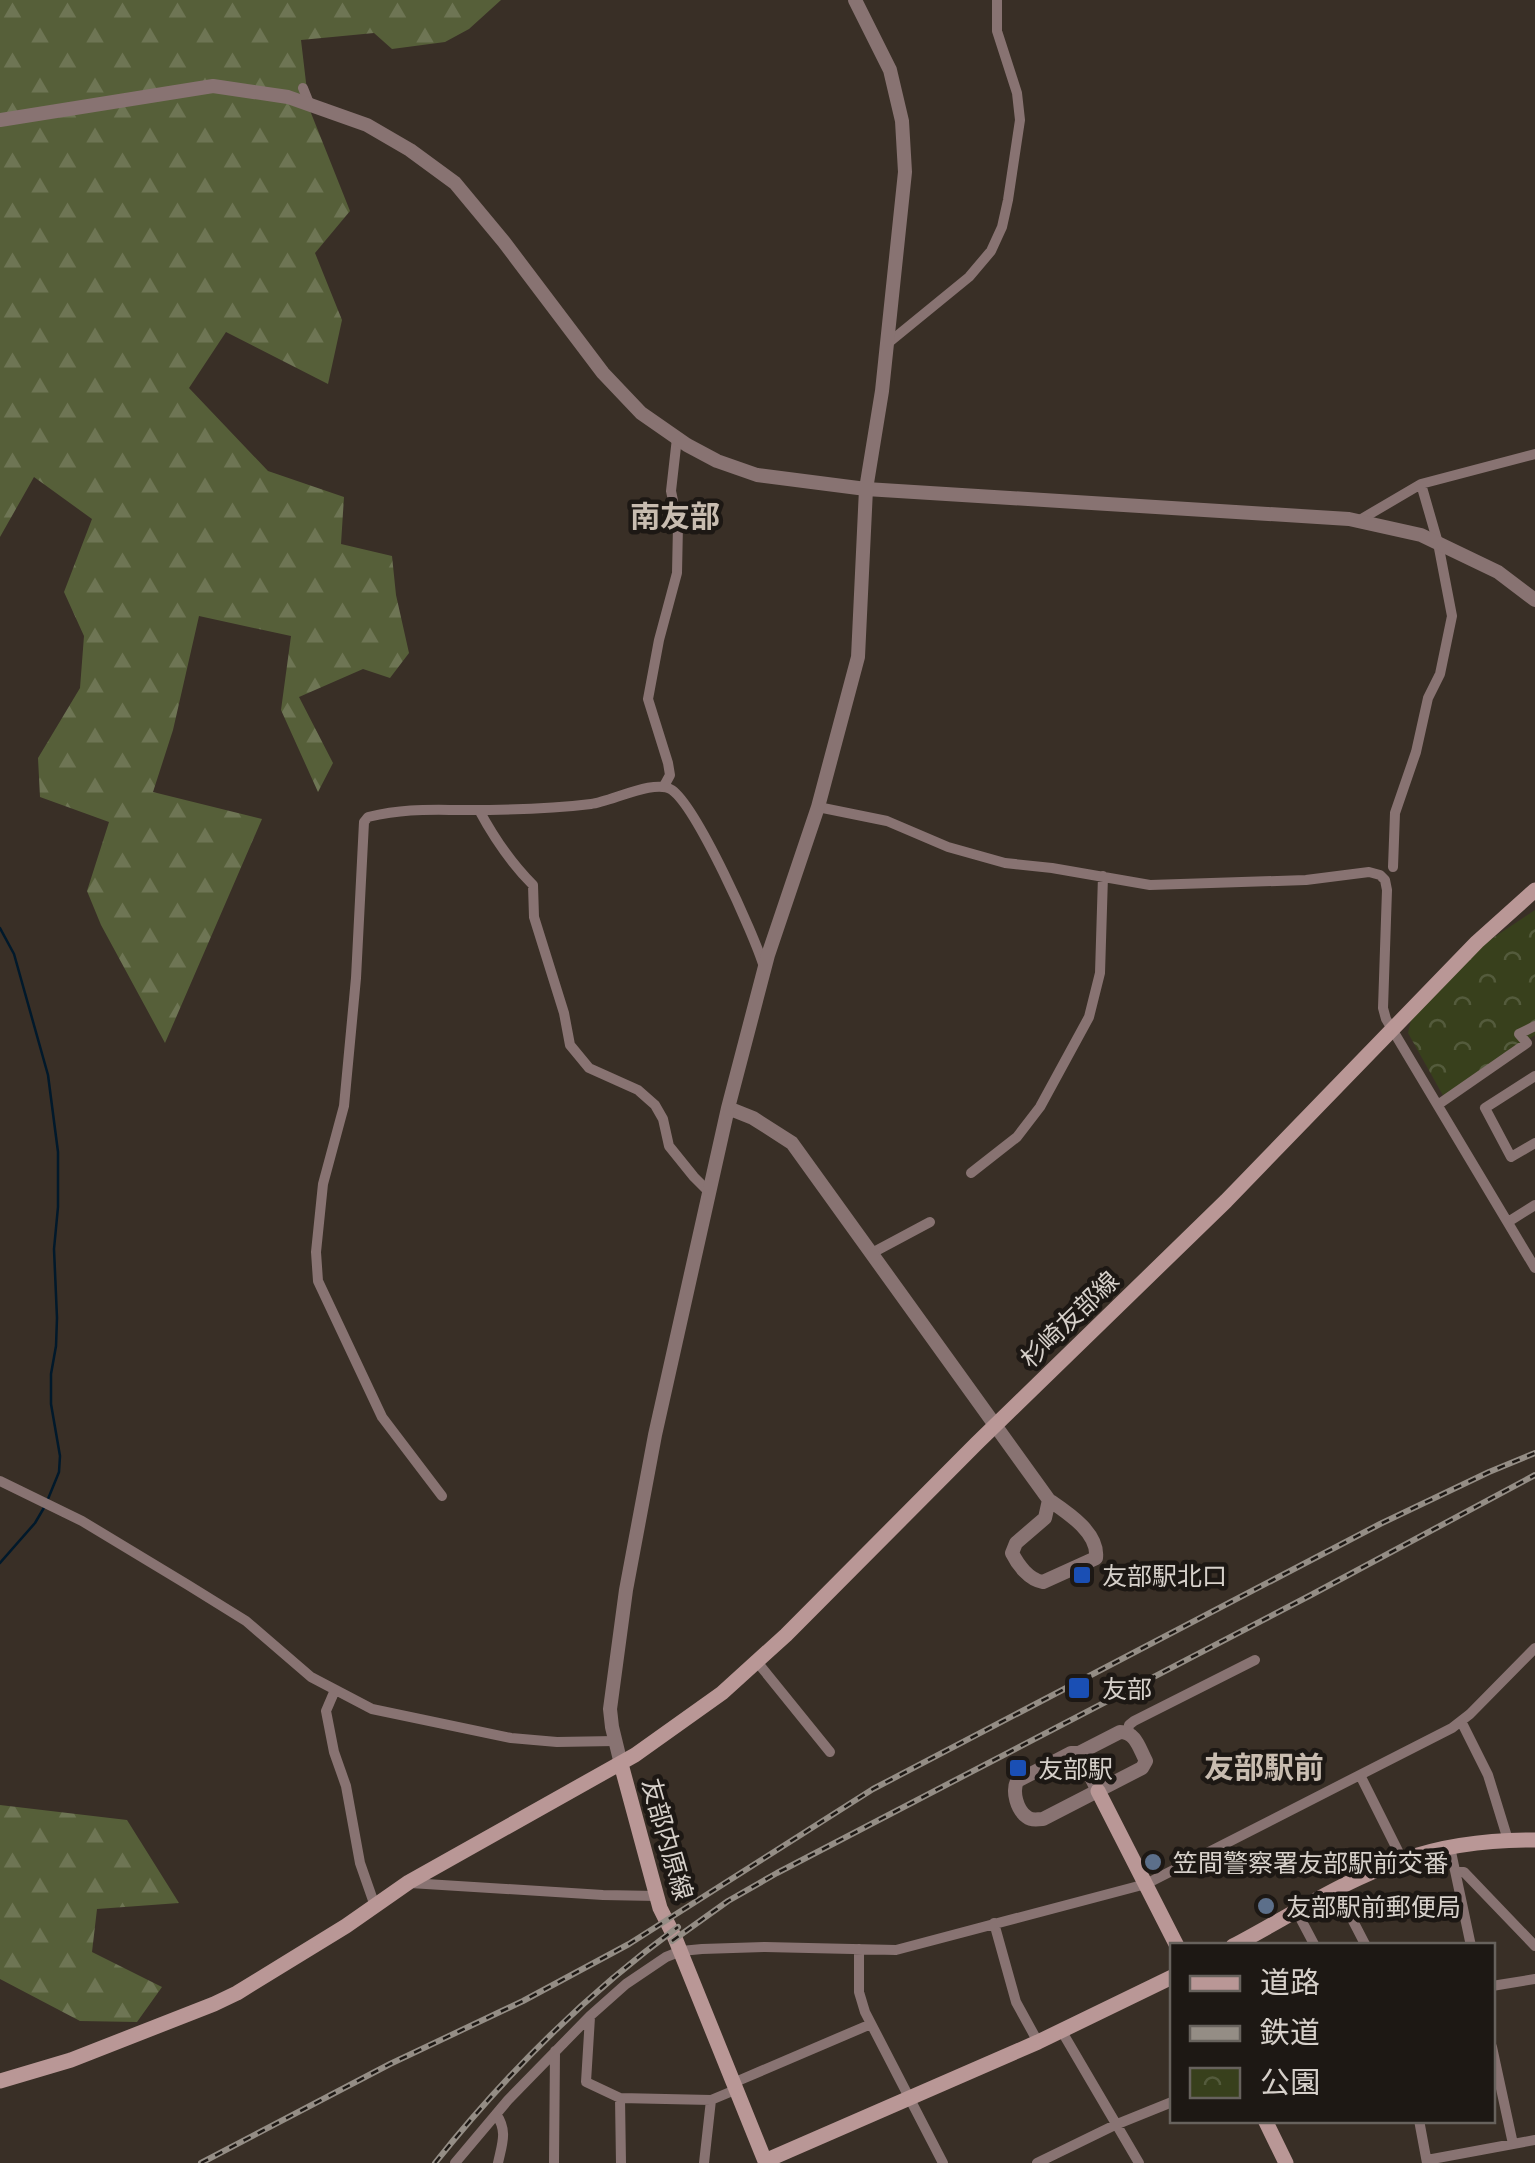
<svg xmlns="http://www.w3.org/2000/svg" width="1535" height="2163" font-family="'PT Serif','Noto Sans JP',serif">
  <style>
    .forest { fill: url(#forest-firs) }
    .park { fill: url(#park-crowns) }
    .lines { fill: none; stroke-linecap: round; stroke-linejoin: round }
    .stream { stroke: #01192b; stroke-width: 2.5 }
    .minor { stroke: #887372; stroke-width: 10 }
    .tertiary { stroke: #887372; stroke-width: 14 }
    .secondary { stroke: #b99796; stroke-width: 15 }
    .rail-casing { stroke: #948d85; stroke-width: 6 }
    .rail { stroke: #1d1814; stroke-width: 2.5; stroke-dasharray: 8; stroke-linecap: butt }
    .transit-dot { fill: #1a4fb4; stroke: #1d1814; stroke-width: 4 }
    .service-dot { fill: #5c6f8a; stroke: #1d1814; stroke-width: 4 }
    .labels { text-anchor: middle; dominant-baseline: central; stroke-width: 9; stroke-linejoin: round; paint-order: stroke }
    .street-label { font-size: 25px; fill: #d6d0ca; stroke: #1d1814 }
    .poi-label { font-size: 25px; fill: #d6d0ca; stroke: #1d1814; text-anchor: start }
    .quarter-label { font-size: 30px; font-weight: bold; fill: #c8bcb0; stroke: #1d1814 }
  </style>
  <defs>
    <pattern id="forest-firs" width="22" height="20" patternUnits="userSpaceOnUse" patternTransform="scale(2.5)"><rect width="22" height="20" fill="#565f39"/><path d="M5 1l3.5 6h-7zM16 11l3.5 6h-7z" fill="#6e7554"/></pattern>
    <pattern id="park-crowns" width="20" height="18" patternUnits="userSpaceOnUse" patternTransform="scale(2.5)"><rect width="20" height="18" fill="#38401c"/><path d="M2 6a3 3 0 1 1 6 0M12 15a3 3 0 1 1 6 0" fill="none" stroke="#545b3c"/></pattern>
  </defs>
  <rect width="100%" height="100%" fill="#392f26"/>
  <path class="forest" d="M 0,0 L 501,0 L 469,29 L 445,42 L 392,49 L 374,33 L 301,40 L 309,108 L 350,211 L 315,253 L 342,320 L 328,384 L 226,332 L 189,388 L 268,471 L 344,497 L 341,544 L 392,556 L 396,595 L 409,653 L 390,678 L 363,669 L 299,697 L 333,763 L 318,792 L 281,710 L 291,636 L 199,616 L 173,730 L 153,792 L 262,819 L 165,1043 L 101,925 L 87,891 L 109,822 L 40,797 L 38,758 L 80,688 L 84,636 L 64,592 L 92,519 L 34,477 L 0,537 Z
    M 0,1805 L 127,1820 L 179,1903 L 97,1909 L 92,1952 L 162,1987 L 137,2022 L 80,2021 L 0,1979 Z"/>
  <path class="park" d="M 1535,910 L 1535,1035 L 1445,1099 L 1408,1033 L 1412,1016 L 1481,946 Z"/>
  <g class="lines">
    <path class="stream" d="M 0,928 L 14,954 L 48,1075 L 58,1152 L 58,1207 L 54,1249 L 57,1318 L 56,1346 L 51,1374 L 51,1404 L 60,1456 L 59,1472 L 48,1499
      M 0,1563 L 35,1523 L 45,1506"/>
    <path class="minor" d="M 303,88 L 309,103
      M 887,344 L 969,277 L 991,251 L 1002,227 L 1008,200 L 1020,120 L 1017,93 L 997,31 L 997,0
      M 1358,521 L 1421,484 L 1535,454
      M 664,786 L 670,775 L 668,763 L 648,699 L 659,640 L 677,573 L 678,525 L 671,491 L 677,438
      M 818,807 L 887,821 L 948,847 L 1005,863 L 1052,868 L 1150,885 L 1306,880 L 1369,872 L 1380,875 L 1385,880 L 1387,890 L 1383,1008 L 1386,1019 L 1535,1268
      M 479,810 C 494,838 510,862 533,885 L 534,917 L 564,1013 L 570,1045 L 589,1068 L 638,1090 L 655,1105 L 663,1119 L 669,1146 L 694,1177 L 710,1193
      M 1393,867 L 1395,813 L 1416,752 L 1428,698 L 1440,674 L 1452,616 L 1438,543 L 1421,484
      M 1535,1076 L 1485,1108 L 1511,1157 L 1535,1143
      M 1439,1104 L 1527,1043 L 1519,1034 L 1535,1026
      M 971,1173 L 1017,1137 L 1040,1107 L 1089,1017 L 1100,973 L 1103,876
      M 1508,1222 L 1535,1205
      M 872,1253 L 930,1222
      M 0,1481 L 82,1521 L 188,1585 L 246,1621 L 311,1677 L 372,1709 L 511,1738 L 557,1742 L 615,1741
      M 442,1496 L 382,1417 L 318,1281 L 316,1252 L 323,1184 L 344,1106 L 356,978 L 364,822 L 368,817 C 407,808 429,810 467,810 C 508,810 550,809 591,804 C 611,802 655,778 672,790 C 697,808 754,934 764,967
      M 758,1663 L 830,1752
      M 335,1690 L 326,1711 L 334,1752 L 346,1786 L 360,1863 L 375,1906
      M 1461,1721 L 1488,1775 L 1508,1840
      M 1128,1732 L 1129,1725 L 1134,1721 L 1255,1660
      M 1360,1775 L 1402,1859
      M 1450,1847 L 1471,1946
      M 1456,1872 L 1464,1872 L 1535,1946
      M 410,1883 L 603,1895 L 657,1896
      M 1337,1890 L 1366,1946
      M 1297,1912 L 1315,1946
      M 994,1923 L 1016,2002 L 1038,2042
      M 859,1949 L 859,1992 L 865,2012 L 943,2163
      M 1492,1986 L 1535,1979
      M 590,2017 L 586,2082 L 620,2098 L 711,2100
      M 1061,2030 L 1139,2163
      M 1492,2047 L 1513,2144
      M 733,2083 L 871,2024
      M 620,2098 L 621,2163
      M 496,2114 C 508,2131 502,2144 498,2163
      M 1419,2120 L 1427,2163
      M 1427,2160 L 1535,2140
      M 455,2163 L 508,2100 L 590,2016 L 626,1984 L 666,1957 L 681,1951 L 702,1949 L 765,1947 L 896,1950 L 1146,1884 L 1452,1728 L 1470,1714 L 1535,1648
      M 554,2163 L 555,2051
      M 704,2163 L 711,2100 L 735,2090
      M 1037,2163 L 1115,2125 L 1172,2102"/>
    <path class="tertiary" d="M 0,120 L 213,86 L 288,97 L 367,125 L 410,150 L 455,183 L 504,242 L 603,373 L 641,413 L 687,445 L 717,461 L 757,475 L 866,489 L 1349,519 L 1421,535 L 1498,572 L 1535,600
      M 728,1108 L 753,1118 L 792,1143 L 1049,1500 C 1068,1513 1099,1533 1096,1558 L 1043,1582 C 1029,1580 1018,1565 1012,1553 L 1016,1543 L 1045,1518 L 1049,1500
      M 1120,1732 C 1136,1732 1139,1748 1146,1761 L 1142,1768 L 1043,1819 C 1037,1819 1032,1821 1027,1817 C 1017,1810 1012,1792 1017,1781 L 1071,1753 L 1079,1753 Z
      M 1079,1753 L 1098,1791
      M 621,1764 L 612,1727 L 610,1709 L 626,1590 L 655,1435 L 728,1108 L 768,955 L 818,807 L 858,657 L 866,489 L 882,391 L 905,172 L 902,121 L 890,70 L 855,0"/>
    <path class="secondary" d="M 621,1764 L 660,1908 L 675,1938 L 765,2161 L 1038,2042 L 1172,1977
      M 1098,1791 L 1177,1946
      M 1233,1946 C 1290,1916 1345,1879 1406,1859 C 1448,1844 1491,1840 1535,1840
      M 0,2081 L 71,2060 L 214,2004 L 237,1993 L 346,1926 L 409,1882 L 635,1755 L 722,1693 L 786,1635 L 977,1443 L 1226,1201 L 1477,942 L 1535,890
      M 1265,2120 L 1286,2163"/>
    <defs>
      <path id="rail" d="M 672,1941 L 728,1901 L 777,1873 L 1311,1595 L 1535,1475
        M 201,2163 L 390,2064 L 523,2001 L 629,1944 L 873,1789 L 1380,1524 L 1489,1472 L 1535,1453
        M 435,2163 C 506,2074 586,1994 678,1927"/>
    </defs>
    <use href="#rail" class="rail-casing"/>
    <use href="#rail" class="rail"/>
  </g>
  <g class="transit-dot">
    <rect x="1072" y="1565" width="20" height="20" rx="5"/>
    <rect x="1067" y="1676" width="24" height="24" rx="5"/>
    <rect x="1008" y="1758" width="20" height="20" rx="5"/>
  </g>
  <g class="service-dot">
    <circle cx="1153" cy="1862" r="10"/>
    <circle cx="1266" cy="1906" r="10"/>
  </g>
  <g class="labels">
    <g class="street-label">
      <text transform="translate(1069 1319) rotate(-44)">杉崎友部線</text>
      <text transform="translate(668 1839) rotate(74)">友部内原線</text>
    </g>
    <g class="poi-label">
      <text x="1102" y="1575">友部駅北口</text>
      <text x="1102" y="1688">友部</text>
      <text x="1038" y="1768">友部駅</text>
      <text x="1173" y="1862">笠間警察署友部駅前交番</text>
      <text x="1286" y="1906">友部駅前郵便局</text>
    </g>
    <g class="quarter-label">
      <text x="675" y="516">南友部</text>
      <text x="1264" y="1767">友部駅前</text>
    </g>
  </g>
  <rect x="1170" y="1943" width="325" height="180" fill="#1d1814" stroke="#67625d" stroke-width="2.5"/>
  <rect x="1190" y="1976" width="50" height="15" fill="#b99796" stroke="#67625d" stroke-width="2.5"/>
  <text x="1260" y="1993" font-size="30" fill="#d6d0ca">道路</text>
  <rect x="1190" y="2026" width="50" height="15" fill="#948d85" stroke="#67625d" stroke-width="2.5"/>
  <text x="1260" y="2043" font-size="30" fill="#d6d0ca">鉄道</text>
  <rect x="1190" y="2068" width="50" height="30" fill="url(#park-crowns)" stroke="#67625d" stroke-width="2.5"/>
  <text x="1260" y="2093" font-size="30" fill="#d6d0ca">公園</text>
</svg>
